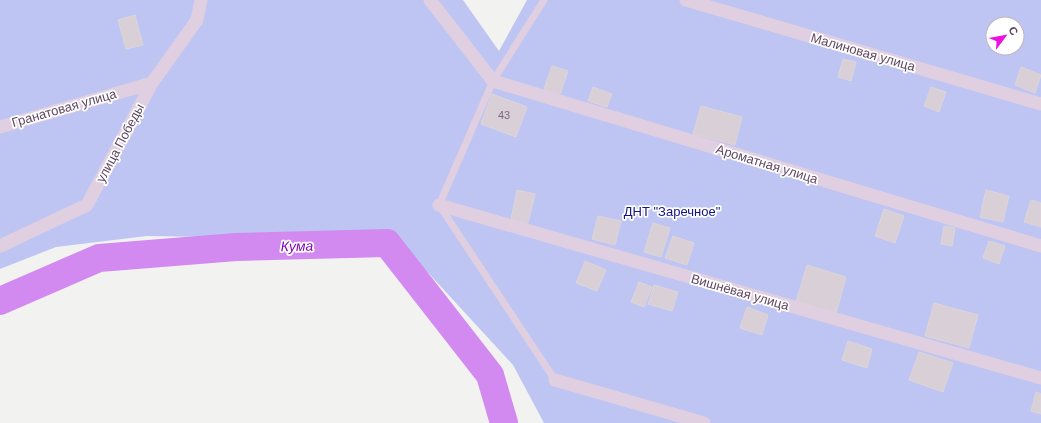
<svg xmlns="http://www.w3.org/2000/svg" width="1041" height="423" font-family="Arial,sans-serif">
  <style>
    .green { fill: #bfc5f2; fill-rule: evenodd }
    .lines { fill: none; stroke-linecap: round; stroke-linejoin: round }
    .river { stroke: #d28af0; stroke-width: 28 }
    .building { fill: #d9d0d7; stroke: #ddd5db }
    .service { stroke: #e0cfe1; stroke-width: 7 }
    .minor { stroke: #e0cfe1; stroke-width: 13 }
    .labels { text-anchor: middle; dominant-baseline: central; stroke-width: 3.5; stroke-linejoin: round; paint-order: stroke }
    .number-label { font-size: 11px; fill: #7e6a7e }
    .street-label { font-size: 13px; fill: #5f4860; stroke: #fff }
    .park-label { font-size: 13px; fill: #131486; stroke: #fff }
    .water-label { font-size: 14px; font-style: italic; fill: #8006b4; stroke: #fff }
  </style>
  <rect width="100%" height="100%" fill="#f2f3f1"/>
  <path class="green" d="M 0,0 L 463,0 L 499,51 L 527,0 L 1041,0 L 1041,423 L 544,423 L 513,365 L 398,240 L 147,236 L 56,247 L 0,269 ZM 993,24 L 1017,24 L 1017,48 L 993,48 Z"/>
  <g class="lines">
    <path class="river" d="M 0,301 L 99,258 L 236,247 L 387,243 L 490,375 L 504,423"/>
  </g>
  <path class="building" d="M 135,15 L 143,45 L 126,49 L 118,20 Z
    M 843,59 L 856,62 L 851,81 L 838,77 Z
    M 552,66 L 568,71 L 560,94 L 544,89 Z
    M 1021,67 L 1041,75 L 1035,93 L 1015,85 Z
    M 593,87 L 612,94 L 607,107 L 588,101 Z
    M 931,87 L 946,92 L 939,112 L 924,106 Z
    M 492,94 L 527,107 L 516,137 L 481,124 Z
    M 701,106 L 742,117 L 735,145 L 693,134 Z
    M 517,190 L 535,194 L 528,223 L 511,219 Z
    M 986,190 L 1009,196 L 1003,222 L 980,217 Z
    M 1031,200 L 1041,203 L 1041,227 L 1024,222 Z
    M 884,209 L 904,216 L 895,243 L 875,236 Z
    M 598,216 L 621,221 L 615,245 L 592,239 Z
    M 653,223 L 670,228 L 661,257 L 644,252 Z
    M 944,226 L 955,228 L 952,246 L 941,244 Z
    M 673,236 L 694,243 L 687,265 L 665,258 Z
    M 989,241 L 1005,246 L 999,264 L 983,258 Z
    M 585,261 L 606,270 L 597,291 L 576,283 Z
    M 807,265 L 846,277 L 836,314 L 796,302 Z
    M 639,282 L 652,287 L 644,307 L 631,302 Z
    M 654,285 L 678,292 L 672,311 L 648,304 Z
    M 934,303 L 978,315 L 969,348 L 925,336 Z
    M 747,307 L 768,315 L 762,335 L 740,328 Z
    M 848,341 L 872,349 L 867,368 L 842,360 Z
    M 919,352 L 953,363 L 943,392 L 909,380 Z
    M 1036,392 L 1041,394 L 1041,414 L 1031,411 Z"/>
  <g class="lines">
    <path class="service" d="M 544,0 L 493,81 L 439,205 L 555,380"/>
    <path class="minor" d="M 430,0 L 493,81 L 1041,246
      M 686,0 L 1041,104
      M 0,127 L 152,83
      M 439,205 L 1041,378
      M 0,246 L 87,205 L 152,83 L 197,20 L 201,0
      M 555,380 L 704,423"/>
  </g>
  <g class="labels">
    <g class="number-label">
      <text x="504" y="115">43</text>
    </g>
    <g class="street-label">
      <text transform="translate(863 52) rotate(16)">Малиновая улица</text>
      <text transform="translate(64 108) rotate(-16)">Гранатовая улица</text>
      <text transform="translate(120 143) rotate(-62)">улица Победы</text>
      <text transform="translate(767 164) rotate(17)">Ароматная улица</text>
      <text transform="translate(740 292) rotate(16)">Вишнёвая улица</text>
    </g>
    <g class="park-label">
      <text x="672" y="211">ДНТ "Заречное"</text>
    </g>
    <g class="water-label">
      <text transform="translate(297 246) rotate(-1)">Кума</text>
    </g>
  </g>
  <g transform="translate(1005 36) rotate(58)"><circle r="19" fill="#ffffff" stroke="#bfb6bf"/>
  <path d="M0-3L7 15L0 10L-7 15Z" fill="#ed11e1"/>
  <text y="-6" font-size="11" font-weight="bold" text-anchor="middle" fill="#5f4860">С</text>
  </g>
</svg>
